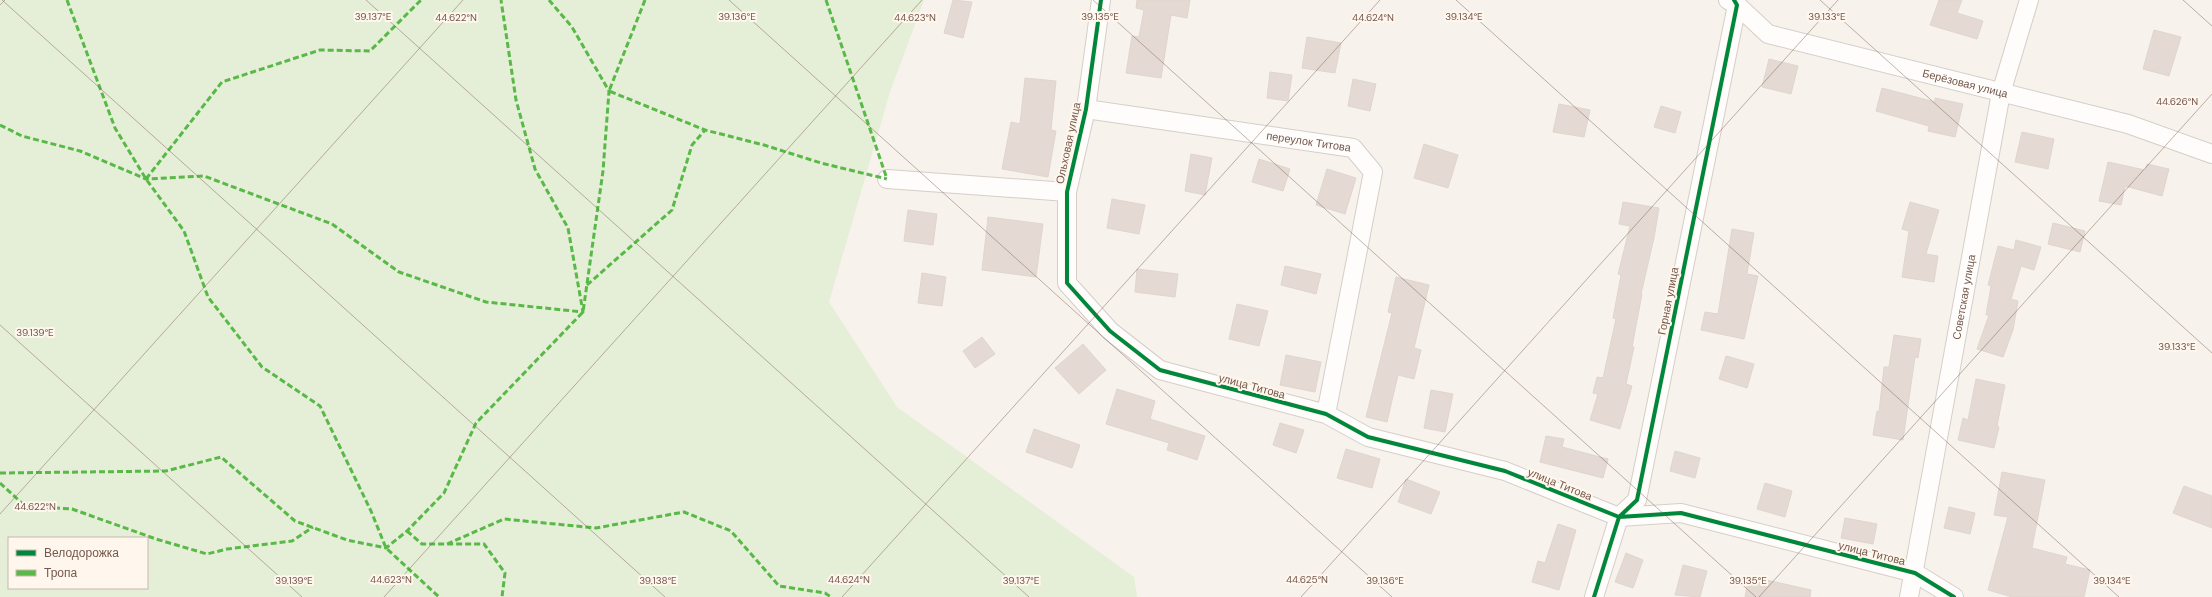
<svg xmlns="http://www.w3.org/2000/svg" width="2212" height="597" font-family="'DM Sans',sans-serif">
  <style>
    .green { fill: #e5eed7; fill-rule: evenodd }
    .building { fill: #e4dad3; stroke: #e0d5ce }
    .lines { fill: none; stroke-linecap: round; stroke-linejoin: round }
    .minor-casing { stroke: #d6cec8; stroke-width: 20 }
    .minor { stroke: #fefdfc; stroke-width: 18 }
    .quiet { stroke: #58b947; stroke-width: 3; stroke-dasharray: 6 3; stroke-linecap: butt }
    .cycleway-casing { stroke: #fff7ee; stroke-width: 6 }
    .cycleway { stroke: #00873e; stroke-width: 4 }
    .ticks { fill: none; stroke: #75584c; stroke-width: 1; stroke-opacity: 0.45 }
    .labels { text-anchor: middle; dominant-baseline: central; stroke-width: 4; stroke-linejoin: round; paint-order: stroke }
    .street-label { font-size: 11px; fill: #75584c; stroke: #fff7ee }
    .ticks-label { font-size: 10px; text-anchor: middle; fill: #75584c; stroke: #fff7ee; stroke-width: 4; stroke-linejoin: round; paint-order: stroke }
  </style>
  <rect width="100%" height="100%" fill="#f7f2ec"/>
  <path class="green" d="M 0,0 L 924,0 L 890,92 L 829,302 L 897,407 L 1134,577 L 1137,597 L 0,597 ZM 9,538 L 147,538 L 147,588 L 9,588 Z"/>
  <path class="building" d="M 953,0 L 972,2 L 963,38 L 944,33 Z
    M 1137,0 L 1190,0 L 1187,18 L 1171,15 L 1161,78 L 1126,73 L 1132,36 L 1139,37 L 1144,10 L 1136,8 Z
    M 1939,0 L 1962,0 L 1957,13 L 1983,21 L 1977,39 L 1930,25 Z
    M 2154,30 L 2181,37 L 2169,76 L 2143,69 Z
    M 1307,37 L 1341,43 L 1335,73 L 1302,68 Z
    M 1769,59 L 1798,66 L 1791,94 L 1762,87 Z
    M 1270,72 L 1292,75 L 1288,101 L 1267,98 Z
    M 1025,78 L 1056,81 L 1051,130 L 1056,131 L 1048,177 L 1002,169 L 1011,122 L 1020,124 Z
    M 1353,79 L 1376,84 L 1370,111 L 1348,106 Z
    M 1882,88 L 1935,102 L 1935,98 L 1963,104 L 1955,137 L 1928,131 L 1929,126 L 1876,111 Z
    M 1559,104 L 1590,110 L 1584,137 L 1553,132 Z
    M 1661,106 L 1681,112 L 1675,133 L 1654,127 Z
    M 2022,132 L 2054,139 L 2048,169 L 2015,162 Z
    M 1424,144 L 1458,155 L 1448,188 L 1414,178 Z
    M 1191,154 L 1212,158 L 1205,195 L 1185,191 Z
    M 1259,159 L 1290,169 L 1283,191 L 1252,182 Z
    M 2108,162 L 2145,170 L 2147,164 L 2169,169 L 2162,196 L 2125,186 L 2121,205 L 2099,201 Z
    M 1327,169 L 1356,178 L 1345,214 L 1316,205 Z
    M 1112,199 L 1145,205 L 1139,234 L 1107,228 Z
    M 1623,202 L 1659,208 L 1654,238 L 1641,294 L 1642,294 L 1632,347 L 1634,347 L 1626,384 L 1632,386 L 1620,429 L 1590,420 L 1598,394 L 1593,393 L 1597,377 L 1603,378 L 1616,319 L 1613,318 L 1621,275 L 1618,274 L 1630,226 L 1619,224 Z
    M 1910,202 L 1939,210 L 1926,254 L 1938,256 L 1934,282 L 1902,277 L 1909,231 L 1902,229 Z
    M 908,210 L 937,214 L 933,245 L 904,241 Z
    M 988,217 L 1043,224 L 1036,277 L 982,270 Z
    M 2053,223 L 2085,231 L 2080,252 L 2048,244 Z
    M 1732,229 L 1754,233 L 1747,274 L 1758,276 L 1744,339 L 1701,330 L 1705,312 L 1718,314 Z
    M 2016,240 L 2041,247 L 2034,270 L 2021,266 L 2011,299 L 2018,301 L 2013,330 L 2003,357 L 1977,349 L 1989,315 L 1986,315 L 1991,286 L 1988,285 L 1998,246 L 2014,250 Z
    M 1285,266 L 1321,274 L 1316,294 L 1281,285 Z
    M 1137,269 L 1178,274 L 1175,297 L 1135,292 Z
    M 922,273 L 946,277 L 942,306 L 918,303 Z
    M 1396,277 L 1429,285 L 1414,348 L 1421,350 L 1414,379 L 1398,375 L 1387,422 L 1366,417 L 1392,313 L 1388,312 Z
    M 1237,304 L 1268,311 L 1259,346 L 1229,339 Z
    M 1894,335 L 1921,339 L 1918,358 L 1915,357 L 1903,440 L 1873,435 L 1877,411 L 1879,412 L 1884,367 L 1889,367 Z
    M 982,337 L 995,354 L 975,368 L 963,351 Z
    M 1083,344 L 1106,370 L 1079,394 L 1055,368 Z
    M 1286,355 L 1321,362 L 1315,392 L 1280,385 Z
    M 1726,356 L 1754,364 L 1747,388 L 1719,379 Z
    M 1976,379 L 2005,385 L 1997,426 L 1999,427 L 1994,448 L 1958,440 L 1963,418 L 1968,420 Z
    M 1117,389 L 1155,401 L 1150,419 L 1205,436 L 1197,460 L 1167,450 L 1169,443 L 1106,424 Z
    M 1431,390 L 1453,394 L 1445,432 L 1424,428 Z
    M 1280,423 L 1304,430 L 1296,453 L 1273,445 Z
    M 1034,429 L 1080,445 L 1072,468 L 1026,452 Z
    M 1546,436 L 1564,439 L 1562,447 L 1608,459 L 1603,478 L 1540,462 Z
    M 1346,449 L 1380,459 L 1372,488 L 1337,478 Z
    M 1675,451 L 1700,458 L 1695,478 L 1670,471 Z
    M 2002,472 L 2045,480 L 2032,548 L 2067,557 L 2065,564 L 2090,570 L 2084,597 L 2012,597 L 1988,590 L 2008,517 L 1994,515 Z
    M 1406,479 L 1440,492 L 1431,514 L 1398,502 Z
    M 1765,483 L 1792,491 L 1785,517 L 1757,509 Z
    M 2184,486 L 2212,496 L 2212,528 L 2173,513 Z
    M 1949,507 L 1975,513 L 1970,534 L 1944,528 Z
    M 1845,518 L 1877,524 L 1873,544 L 1841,538 Z
    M 1558,524 L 1576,530 L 1559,590 L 1532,582 L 1538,561 L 1545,563 Z
    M 1626,553 L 1643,560 L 1633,588 L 1615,582 Z
    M 1683,565 L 1707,571 L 1700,597 L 1675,595 Z
    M 1749,576 L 1811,590 L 1810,597 L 1745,597 Z"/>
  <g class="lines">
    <defs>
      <g id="minor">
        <path d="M 1101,0 L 1086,109 L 1067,192 L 1067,283 L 1110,331 L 1160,370 L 1326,414 L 1368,437 L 1505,471 L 1619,517 L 1681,513 L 1915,573 L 1954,597"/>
        <path id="s1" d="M 1728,0 L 1737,5 L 1768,34 L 2128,124 L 2212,154"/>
        <path id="s2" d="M 1086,109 L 1353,148 L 1373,172 L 1326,414"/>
        <path d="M 887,179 L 1067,192"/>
        <path d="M 1594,597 L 1619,517 L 1637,500 L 1737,5 L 1734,0"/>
        <path id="s3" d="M 1909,597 L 2001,93 L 2029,0"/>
      </g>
    </defs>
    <use href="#minor" class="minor-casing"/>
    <use href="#minor" class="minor"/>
    <path class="quiet" d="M 67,0 L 115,128 L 146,179 L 184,231 L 208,297 L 262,367 L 320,406 L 371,511 L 386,548 L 439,597
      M 645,0 L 609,91 L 705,130 L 764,145 L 821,163 L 887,179
      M 826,0 L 887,179
      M 0,125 L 22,136 L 80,151 L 146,179 L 204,176 L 332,224 L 399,272 L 486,302 L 583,312 L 568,228 L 535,169 L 516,100 L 501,0
      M 146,179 L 222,82 L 320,50 L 370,51 L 421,0
      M 587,285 L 672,210 L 692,145 L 705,130
      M 0,473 L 166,471 L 221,457 L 295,521 L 347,540 L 386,548 L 407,531 L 444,493 L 476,423 L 583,312 L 603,171 L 609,91 L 572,27 L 549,0
      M 0,483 L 25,506 L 72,509 L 156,539 L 207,554 L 227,549 L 292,541 L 313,527
      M 407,531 L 422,544 L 484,544 L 505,573 L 502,597
      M 447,544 L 504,519 L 596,528 L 684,512 L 731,531 L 779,586 L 825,593 L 831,597"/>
    <defs>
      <path id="cycleway" d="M 1101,0 L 1086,109 L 1067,192 L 1067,283 L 1110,331 L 1160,370 L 1326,414 L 1368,437 L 1505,471 L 1619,517 L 1681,513 L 1915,573 L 1954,597
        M 1594,597 L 1619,517 L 1637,500 L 1737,5 L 1734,0"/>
    </defs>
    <use href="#cycleway" class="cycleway-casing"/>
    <use href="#cycleway" class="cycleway"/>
  </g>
  <path class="ticks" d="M 2,0 L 665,597M 366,0 L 1029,597M 729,0 L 1392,597M 1093,0 L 1756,597M 1456,0 L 2119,597M 1820,0 L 2212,353M 2183,0 L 2212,26M 0,5 L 5,0M 0,325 L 302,597M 0,514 L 463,0M 384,597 L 922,0M 842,597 L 1380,0M 1301,597 L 1838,0M 1759,597 L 2212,94"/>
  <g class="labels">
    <g class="street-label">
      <text stroke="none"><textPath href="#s1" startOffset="256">Берёзовая улица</textPath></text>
      <text transform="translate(1068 143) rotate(-78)">Ольховая улица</text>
      <text stroke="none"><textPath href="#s2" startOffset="225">переулок Титова</textPath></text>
      <text stroke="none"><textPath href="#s3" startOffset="305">Советская улица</textPath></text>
      <text transform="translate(1668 301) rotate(-79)">Горная улица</text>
      <text transform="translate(1252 386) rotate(15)">улица Титова</text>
      <text transform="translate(1560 484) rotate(22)">улица Титова</text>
      <text transform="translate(1872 553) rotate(14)">улица Титова</text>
    </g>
  </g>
  <g class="ticks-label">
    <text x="1464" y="20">39.134°E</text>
    <text x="373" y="20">39.137°E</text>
    <text x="737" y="20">39.136°E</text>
    <text x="1100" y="20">39.135°E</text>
    <text x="1827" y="20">39.133°E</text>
    <text x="456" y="21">44.622°N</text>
    <text x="915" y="21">44.623°N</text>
    <text x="1373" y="21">44.624°N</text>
    <text x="2177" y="105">44.626°N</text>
    <text x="35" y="336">39.139°E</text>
    <text x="2177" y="350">39.133°E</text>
    <text x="35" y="510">44.622°N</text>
    <text x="391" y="583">44.623°N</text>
    <text x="849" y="583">44.624°N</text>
    <text x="1307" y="583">44.625°N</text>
    <text x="294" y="584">39.139°E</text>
    <text x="658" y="584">39.138°E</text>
    <text x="1021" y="584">39.137°E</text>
    <text x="1385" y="584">39.136°E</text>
    <text x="1748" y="584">39.135°E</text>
    <text x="2112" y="584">39.134°E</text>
  </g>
  <rect x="8" y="537" width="140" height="52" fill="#fff7ee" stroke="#c8b7ad"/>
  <rect x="16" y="550" width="20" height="6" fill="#00873e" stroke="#c8b7ad"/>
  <text x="44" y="557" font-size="12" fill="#75584c">Велодорожка</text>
  <rect x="16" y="570" width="20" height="6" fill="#58b947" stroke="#c8b7ad"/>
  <text x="44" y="577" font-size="12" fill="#75584c">Тропа</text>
</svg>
